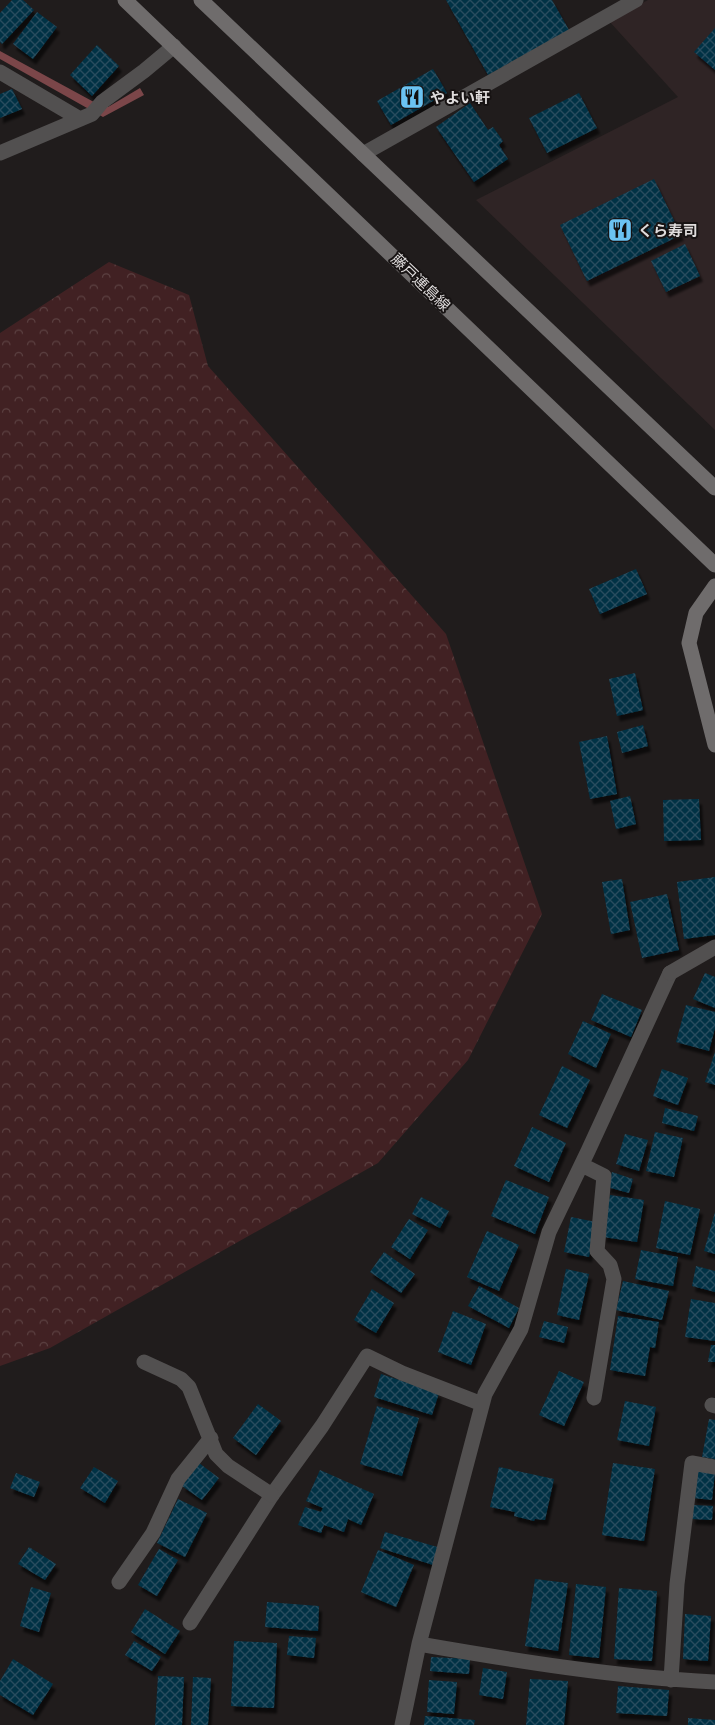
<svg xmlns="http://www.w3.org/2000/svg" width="715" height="1725" font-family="'Asap Condensed','Noto Sans JP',sans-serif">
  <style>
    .built { fill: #2f2425 }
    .forest { fill: url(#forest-crowns) }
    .water { fill: #7b4649 }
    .building { fill: url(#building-cross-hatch); filter: url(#shadow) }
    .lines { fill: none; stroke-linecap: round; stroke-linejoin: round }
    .lane { stroke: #525050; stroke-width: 15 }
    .street { stroke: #525050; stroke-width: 15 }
    .secondary { stroke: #6f6c6c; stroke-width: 15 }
    .labels { text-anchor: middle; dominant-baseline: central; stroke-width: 4; stroke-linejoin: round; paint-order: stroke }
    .poi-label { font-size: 15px; font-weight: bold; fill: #dfdcdc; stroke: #171313; text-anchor: start }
    .street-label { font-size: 15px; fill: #dfdcdc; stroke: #171313 }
  </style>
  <defs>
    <pattern id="forest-crowns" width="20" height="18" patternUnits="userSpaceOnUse" patternTransform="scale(1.25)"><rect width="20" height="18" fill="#412123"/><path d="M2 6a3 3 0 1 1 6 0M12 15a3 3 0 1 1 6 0" fill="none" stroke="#5c4142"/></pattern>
    <pattern id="building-cross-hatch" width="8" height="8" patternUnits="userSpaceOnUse" patternTransform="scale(1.25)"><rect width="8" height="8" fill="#043145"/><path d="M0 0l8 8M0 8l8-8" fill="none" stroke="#284e5f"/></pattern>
    <filter id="shadow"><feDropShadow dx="3" dy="5.5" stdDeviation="1" flood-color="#0009"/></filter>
  </defs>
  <rect width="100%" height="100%" fill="#201c1c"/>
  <path class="built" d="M 648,0 L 715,0 L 715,430 L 476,200 L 678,97 L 609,21 Z"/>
  <path class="forest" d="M 109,262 L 189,295 L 208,366 L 446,634 L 542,914 L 468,1060 L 378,1163 L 50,1348 L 0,1366 L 0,333 Z"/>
  <path class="water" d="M 0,51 L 92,101 L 108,107 L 140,88 L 144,95 L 103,117 L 0,59 Z"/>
  <path class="building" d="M 12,0 L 23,0 L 34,10 L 2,44 L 0,42 L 0,13 Z
    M 446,0 L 552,0 L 569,30 L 488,75 Z
    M 37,12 L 57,27 L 33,59 L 13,44 Z
    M 715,28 L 715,70 L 694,52 Z
    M 97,45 L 119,66 L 92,96 L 70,75 Z
    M 433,69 L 447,93 L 391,125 L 377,101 Z
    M 12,89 L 22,109 L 0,118 L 0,94 Z
    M 579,93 L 597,128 L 547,153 L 529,118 Z
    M 470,103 L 488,130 L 493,127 L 503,141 L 499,145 L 508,159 L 474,182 L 436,127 Z
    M 654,179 L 681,235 L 587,281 L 560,225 Z
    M 685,244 L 700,276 L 666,292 L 651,261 Z
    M 636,569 L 647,594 L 600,614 L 589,589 Z
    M 635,673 L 643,710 L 617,716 L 609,679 Z
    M 643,725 L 648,746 L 622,753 L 617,732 Z
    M 607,736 L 617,794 L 590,799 L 579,742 Z
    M 630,796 L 636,824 L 616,829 L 610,801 Z
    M 699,799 L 701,840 L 664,841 L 663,800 Z
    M 715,877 L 715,935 L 684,939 L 677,882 Z
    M 622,879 L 630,930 L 611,934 L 602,882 Z
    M 667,894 L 679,950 L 642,958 L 630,902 Z
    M 705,973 L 715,977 L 715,1008 L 693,999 Z
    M 602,994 L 642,1010 L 631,1037 L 591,1020 Z
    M 686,1005 L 715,1012 L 715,1028 L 709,1051 L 676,1042 Z
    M 583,1021 L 611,1034 L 596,1068 L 568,1054 Z
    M 715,1052 L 715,1085 L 705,1082 Z
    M 562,1066 L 590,1080 L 567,1128 L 539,1115 Z
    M 662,1069 L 688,1078 L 678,1105 L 653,1096 Z
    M 665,1108 L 698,1116 L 694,1131 L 662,1123 Z
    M 532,1127 L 566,1143 L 549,1182 L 514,1166 Z
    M 655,1132 L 683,1138 L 674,1177 L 646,1171 Z
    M 625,1134 L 648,1140 L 639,1171 L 616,1164 Z
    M 612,1172 L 633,1179 L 629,1193 L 607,1187 Z
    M 506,1180 L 549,1197 L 535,1234 L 491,1216 Z
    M 610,1195 L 644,1200 L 637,1242 L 603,1237 Z
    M 421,1197 L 449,1211 L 440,1228 L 412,1214 Z
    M 665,1201 L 700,1209 L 690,1255 L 656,1248 Z
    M 715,1212 L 715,1254 L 704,1251 Z
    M 571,1217 L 596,1222 L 589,1257 L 564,1252 Z
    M 409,1219 L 428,1230 L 410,1259 L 391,1247 Z
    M 487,1231 L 519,1245 L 499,1291 L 467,1277 Z
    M 641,1250 L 678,1257 L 673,1286 L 635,1279 Z
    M 384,1252 L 415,1274 L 401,1293 L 370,1272 Z
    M 696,1266 L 715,1271 L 715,1292 L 692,1286 Z
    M 566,1269 L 589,1274 L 579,1320 L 557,1315 Z
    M 623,1281 L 669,1291 L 662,1320 L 616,1310 Z
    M 479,1286 L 519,1308 L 509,1328 L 468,1306 Z
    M 372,1289 L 394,1303 L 376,1333 L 354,1320 Z
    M 691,1299 L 715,1303 L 715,1341 L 685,1337 Z
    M 453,1311 L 486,1324 L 471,1365 L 438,1352 Z
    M 618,1316 L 659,1322 L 655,1348 L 650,1347 L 645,1376 L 610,1370 Z
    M 544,1321 L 568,1327 L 564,1343 L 539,1337 Z
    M 711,1345 L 715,1345 L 715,1362 L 708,1362 Z
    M 559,1371 L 584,1382 L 564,1426 L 539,1415 Z
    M 381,1374 L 439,1393 L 432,1415 L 374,1397 Z
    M 625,1401 L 656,1407 L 649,1446 L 617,1440 Z
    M 258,1404 L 281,1421 L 256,1455 L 233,1438 Z
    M 377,1406 L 419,1418 L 402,1476 L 360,1464 Z
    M 709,1419 L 715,1420 L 715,1459 L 702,1457 Z
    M 199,1463 L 219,1478 L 202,1500 L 182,1486 Z
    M 613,1463 L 655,1469 L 644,1541 L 602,1535 Z
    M 94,1467 L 118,1481 L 105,1503 L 80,1488 Z
    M 499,1467 L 554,1479 L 545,1520 L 535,1519 L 534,1521 L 514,1516 L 515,1512 L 490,1507 Z
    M 320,1470 L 374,1494 L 361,1525 L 348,1519 L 344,1532 L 324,1525 L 321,1533 L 298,1525 L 305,1507 L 321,1512 L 323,1508 L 306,1501 Z
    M 696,1470 L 715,1472 L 712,1500 L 693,1498 Z
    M 16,1473 L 40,1482 L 34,1497 L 10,1488 Z
    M 178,1499 L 207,1513 L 185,1557 L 157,1543 Z
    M 693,1505 L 713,1506 L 712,1520 L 692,1519 Z
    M 385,1532 L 441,1548 L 436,1566 L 380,1548 Z
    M 29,1547 L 56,1564 L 45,1580 L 18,1564 Z
    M 159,1549 L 178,1560 L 157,1596 L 138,1585 Z
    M 378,1550 L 414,1565 L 396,1607 L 361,1592 Z
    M 535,1579 L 568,1583 L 558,1651 L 525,1646 Z
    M 576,1584 L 606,1587 L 599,1658 L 569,1655 Z
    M 31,1587 L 51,1593 L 39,1632 L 20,1626 Z
    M 619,1588 L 657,1591 L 652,1661 L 614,1659 Z
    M 267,1602 L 319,1606 L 318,1631 L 265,1627 Z
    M 145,1609 L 180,1631 L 165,1654 L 131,1632 Z
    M 685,1614 L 711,1616 L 708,1661 L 683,1659 Z
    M 289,1636 L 316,1638 L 314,1658 L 287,1655 Z
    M 134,1641 L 161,1657 L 152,1671 L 125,1655 Z
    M 234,1641 L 277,1643 L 274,1708 L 231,1706 Z
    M 431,1657 L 470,1659 L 469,1674 L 430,1671 Z
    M 13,1659 L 53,1684 L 33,1715 L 0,1695 L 0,1681 Z
    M 483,1668 L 507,1672 L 503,1699 L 479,1695 Z
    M 158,1676 L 184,1677 L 182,1725 L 155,1725 Z
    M 193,1677 L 211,1678 L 208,1725 L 191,1725 Z
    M 530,1679 L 568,1681 L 564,1725 L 526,1725 Z
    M 429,1680 L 457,1682 L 454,1714 L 427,1712 Z
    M 618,1686 L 669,1690 L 667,1716 L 616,1713 Z
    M 425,1716 L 475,1720 L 474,1725 L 424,1725 Z
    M 688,1718 L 715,1720 L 715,1725 L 688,1725 Z"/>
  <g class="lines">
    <path class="lane" d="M 582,1165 L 604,1176 L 597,1251 L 610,1265 L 614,1279 L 594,1398
      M 190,1623 L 272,1495 L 322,1426 L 367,1356 L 402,1373 L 482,1404
      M 419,1644 C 517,1661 615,1677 715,1682
      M 671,1680 L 677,1584 L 692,1463 L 715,1467
      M 402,1725 L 419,1644 L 485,1394 L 521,1329 L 549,1232 L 588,1151 L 670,973"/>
    <path class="street" d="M 0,72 L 80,119
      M 0,153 L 92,114 L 102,102 L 144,71 L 174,46
      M 363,154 L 636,0
      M 670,973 L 715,947
      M 144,1362 L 181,1379 L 189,1387 L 216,1454 L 228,1466 L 272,1495
      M 712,1405 L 715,1406
      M 119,1582 L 153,1533 L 178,1479 L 211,1438"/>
    <path class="secondary" d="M 125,0 L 715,565
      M 201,0 L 715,488
      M 715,586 L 696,613 L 689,643 L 715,745"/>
  </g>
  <defs>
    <symbol id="restaurant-square" viewBox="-11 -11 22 22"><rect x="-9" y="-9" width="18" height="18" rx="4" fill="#6bc3f2" stroke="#171313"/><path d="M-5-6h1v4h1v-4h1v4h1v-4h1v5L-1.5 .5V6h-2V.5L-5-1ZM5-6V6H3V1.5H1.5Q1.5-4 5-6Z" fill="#111"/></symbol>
  </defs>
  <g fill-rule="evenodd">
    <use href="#restaurant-square" x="398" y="83" width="28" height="28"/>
    <use href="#restaurant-square" x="606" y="216" width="28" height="28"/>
  </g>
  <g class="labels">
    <g class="poi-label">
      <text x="430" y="97">やよい軒</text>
      <text x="638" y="230">くら寿司</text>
    </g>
    <g class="street-label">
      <text transform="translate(421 282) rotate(44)">藤戸連島線</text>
    </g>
  </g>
</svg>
